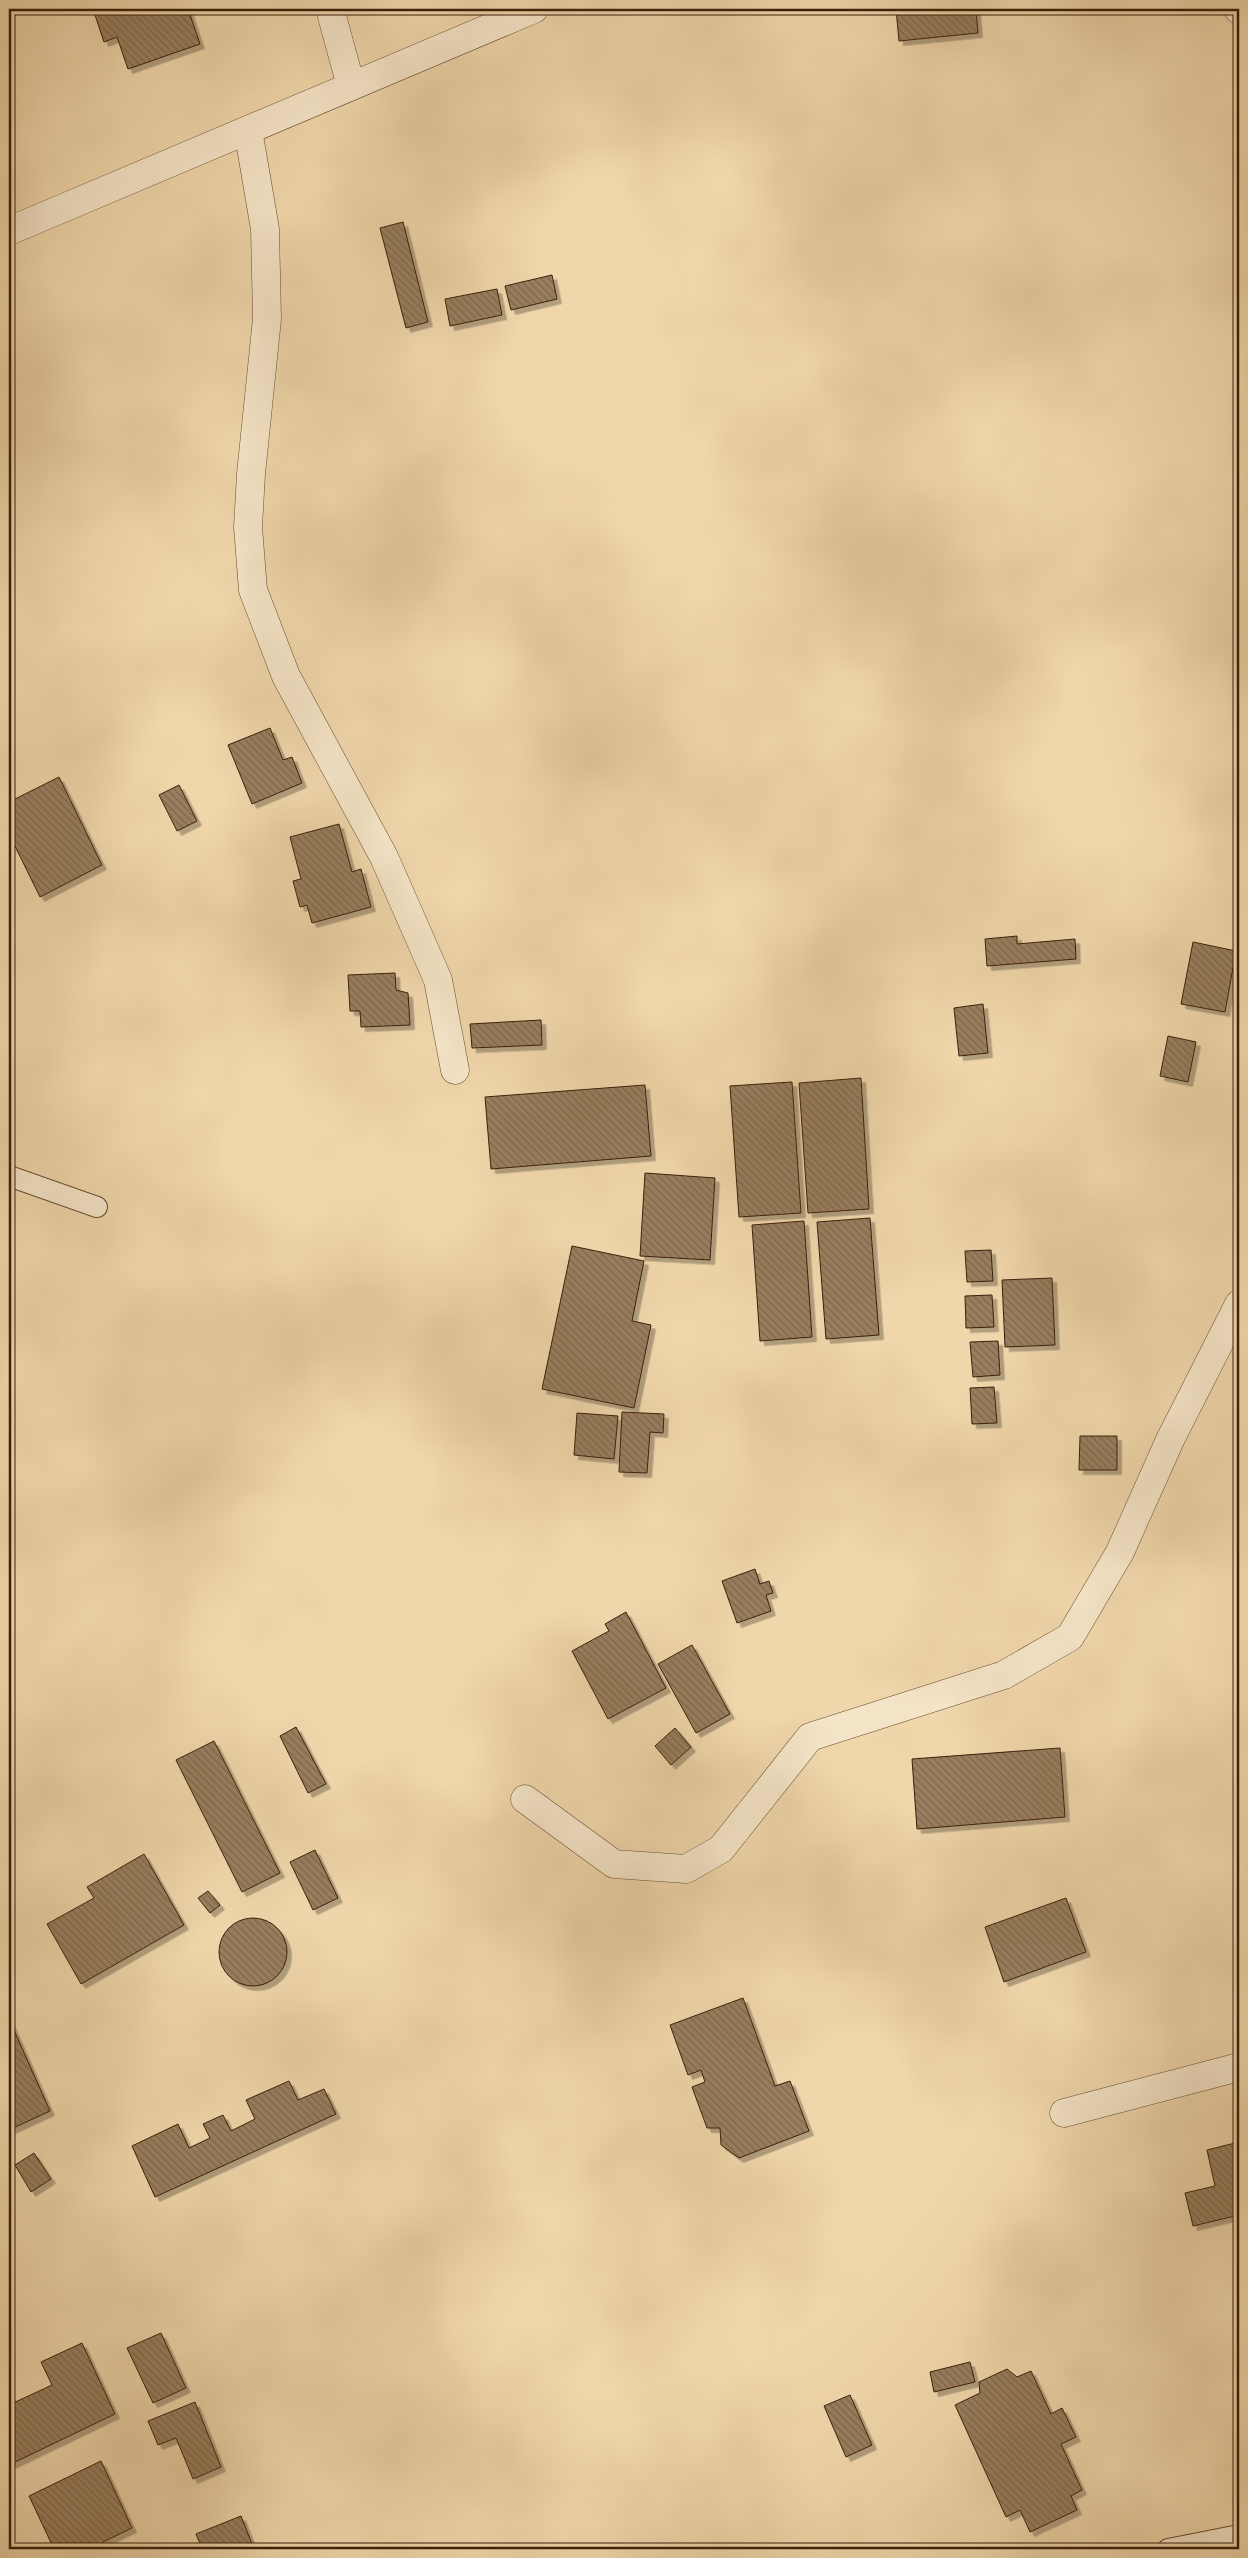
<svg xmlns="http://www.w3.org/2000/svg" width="1248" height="2558" font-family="'IM FELL English',serif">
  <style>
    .building { fill: url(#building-back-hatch); stroke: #3b1f0a; filter: url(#shadow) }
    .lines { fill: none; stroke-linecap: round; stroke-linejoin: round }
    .service-casing { stroke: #684d32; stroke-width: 22 }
    .minor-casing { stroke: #684d32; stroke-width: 29 }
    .service { stroke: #f5e5c8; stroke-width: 20 }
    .minor { stroke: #f5e5c8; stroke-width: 28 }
  </style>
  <defs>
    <pattern id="building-back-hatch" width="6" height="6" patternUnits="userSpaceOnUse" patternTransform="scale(1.25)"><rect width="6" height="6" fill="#997f5e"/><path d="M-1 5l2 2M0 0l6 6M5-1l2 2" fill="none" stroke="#7e674c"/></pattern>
    <filter id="shadow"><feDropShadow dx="4.5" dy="4.5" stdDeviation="0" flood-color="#0004"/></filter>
  </defs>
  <rect width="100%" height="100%" fill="#f0d7ab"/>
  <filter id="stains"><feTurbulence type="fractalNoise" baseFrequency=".004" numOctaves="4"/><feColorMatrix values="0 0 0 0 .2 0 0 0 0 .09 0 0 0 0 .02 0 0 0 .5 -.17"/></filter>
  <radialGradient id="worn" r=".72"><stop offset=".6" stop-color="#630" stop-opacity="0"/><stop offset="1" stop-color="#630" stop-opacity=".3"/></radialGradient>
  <path class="building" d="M 93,9 L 188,9 L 200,44 L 128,69 L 117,37 L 104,42 Z
    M 896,9 L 976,9 L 978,33 L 899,41 Z
    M 403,222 L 428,322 L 406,328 L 380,228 Z
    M 552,275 L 557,299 L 511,310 L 505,286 Z
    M 497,289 L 502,315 L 450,326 L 445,299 Z
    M 270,728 L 283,760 L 292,757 L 302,783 L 252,804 L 228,745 Z
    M 59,777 L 102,865 L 40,897 L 9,834 L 9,802 Z
    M 179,785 L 197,821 L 177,831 L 159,795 Z
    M 339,824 L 352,872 L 361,869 L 371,907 L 312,923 L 307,905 L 300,907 L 293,881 L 301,879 L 290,837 Z
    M 1017,936 L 1017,944 L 1075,939 L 1076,959 L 987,966 L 985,939 Z
    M 1193,942 L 1236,951 L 1225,1012 L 1181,1004 Z
    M 395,973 L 396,990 L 408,993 L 410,1025 L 361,1027 L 360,1011 L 350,1011 L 348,975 Z
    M 983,1004 L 988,1053 L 959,1056 L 954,1008 Z
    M 541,1020 L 542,1045 L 472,1048 L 470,1024 Z
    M 1168,1036 L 1196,1042 L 1188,1082 L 1160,1076 Z
    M 861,1078 L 869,1209 L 808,1213 L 799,1083 Z
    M 792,1082 L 801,1213 L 739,1217 L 730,1086 Z
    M 645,1085 L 651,1156 L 491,1169 L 485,1097 Z
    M 645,1173 L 715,1178 L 710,1260 L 640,1256 Z
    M 870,1218 L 879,1335 L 826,1339 L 817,1222 Z
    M 804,1221 L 812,1337 L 760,1341 L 752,1225 Z
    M 572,1246 L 644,1261 L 632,1321 L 651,1325 L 634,1408 L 542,1389 Z
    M 991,1250 L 993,1281 L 967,1282 L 965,1251 Z
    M 1052,1278 L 1055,1345 L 1005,1347 L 1002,1280 Z
    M 992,1295 L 994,1327 L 966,1328 L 965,1296 Z
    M 998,1341 L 1000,1375 L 973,1377 L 970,1342 Z
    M 994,1387 L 997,1423 L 972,1424 L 970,1388 Z
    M 622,1412 L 664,1414 L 663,1433 L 650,1432 L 647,1473 L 619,1472 Z
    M 577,1413 L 618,1416 L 614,1459 L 574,1455 Z
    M 1080,1436 L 1117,1436 L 1117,1470 L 1079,1470 Z
    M 755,1569 L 760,1584 L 769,1581 L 773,1593 L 766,1595 L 771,1611 L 737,1623 L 722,1581 Z
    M 626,1612 L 666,1688 L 608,1719 L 572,1651 L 609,1631 L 605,1624 Z
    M 692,1645 L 730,1714 L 696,1733 L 658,1664 Z
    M 296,1727 L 326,1784 L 308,1793 L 280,1736 Z
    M 675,1728 L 691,1747 L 671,1765 L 655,1746 Z
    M 214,1741 L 280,1873 L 242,1892 L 176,1760 Z
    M 1060,1748 L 1065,1817 L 917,1829 L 912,1759 Z
    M 315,1850 L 338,1898 L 313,1910 L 290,1862 Z
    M 144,1854 L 184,1925 L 81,1984 L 47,1924 L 94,1898 L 87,1887 Z
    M 208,1891 L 220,1905 L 210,1913 L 198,1898 Z
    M 1066,1898 L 1086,1952 L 1004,1982 L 985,1927 Z
    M219 1952a34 34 0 1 1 68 0a34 34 0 1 1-68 0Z
    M 743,1998 L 775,2086 L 790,2081 L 809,2131 L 739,2158 L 721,2145 L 720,2128 L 707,2128 L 692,2087 L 705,2082 L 701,2070 L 688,2075 L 670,2025 Z
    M 9,2019 L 50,2111 L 9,2130 Z
    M 289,2081 L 298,2100 L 324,2089 L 336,2114 L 155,2197 L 132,2146 L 178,2124 L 189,2148 L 210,2138 L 203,2124 L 223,2115 L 231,2131 L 255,2119 L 246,2100 Z
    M 1239,2142 L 1239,2215 L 1193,2226 L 1185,2193 L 1215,2186 L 1207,2150 Z
    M 34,2153 L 51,2179 L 31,2192 L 15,2165 Z
    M 161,2333 L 186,2388 L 153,2403 L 127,2348 Z
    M 82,2343 L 115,2414 L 9,2465 L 9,2405 L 52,2385 L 41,2362 Z
    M 970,2362 L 975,2382 L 934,2392 L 930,2372 Z
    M 1007,2369 L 1017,2377 L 1031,2371 L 1051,2414 L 1062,2408 L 1076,2437 L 1061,2444 L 1082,2490 L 1071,2496 L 1077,2510 L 1030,2532 L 1020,2510 L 1006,2517 L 955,2405 L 980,2393 L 979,2382 Z
    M 850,2395 L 872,2445 L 846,2457 L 824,2406 Z
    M 195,2402 L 221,2467 L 193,2479 L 176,2438 L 158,2445 L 148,2421 Z
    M 101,2461 L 132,2528 L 103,2542 L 106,2549 L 54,2549 L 29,2496 Z
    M 241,2516 L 254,2549 L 202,2549 L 196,2534 Z"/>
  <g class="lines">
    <defs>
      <path id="service" d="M 9,1176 L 97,1207
        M 1168,2549 L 1239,2535"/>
      <path id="minor" d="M 330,9 L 351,86
        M 1238,9 L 1239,10
        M 248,130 L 265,229 L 267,319 L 251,474 L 248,527 L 253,590 L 286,676 L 384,857 L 438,980 L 455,1070
        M 9,231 L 534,9
        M 525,1799 L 614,1864 L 686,1869 L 721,1849 L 810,1737 L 1004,1675 L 1070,1637 L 1120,1552 L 1170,1440 L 1239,1304
        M 1064,2113 L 1239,2067"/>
    </defs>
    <use href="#service" class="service-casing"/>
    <use href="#minor" class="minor-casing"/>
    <use href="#service" class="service"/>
    <use href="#minor" class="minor"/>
  </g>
  <rect width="1248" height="2558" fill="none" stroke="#f0d7ab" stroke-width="30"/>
  <rect x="10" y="10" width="1228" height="2538" fill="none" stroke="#3b1f0a" stroke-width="2.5"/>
  <rect x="15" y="15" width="1218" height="2528" fill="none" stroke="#3b1f0a"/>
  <rect width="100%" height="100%" filter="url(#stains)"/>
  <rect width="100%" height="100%" fill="url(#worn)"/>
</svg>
